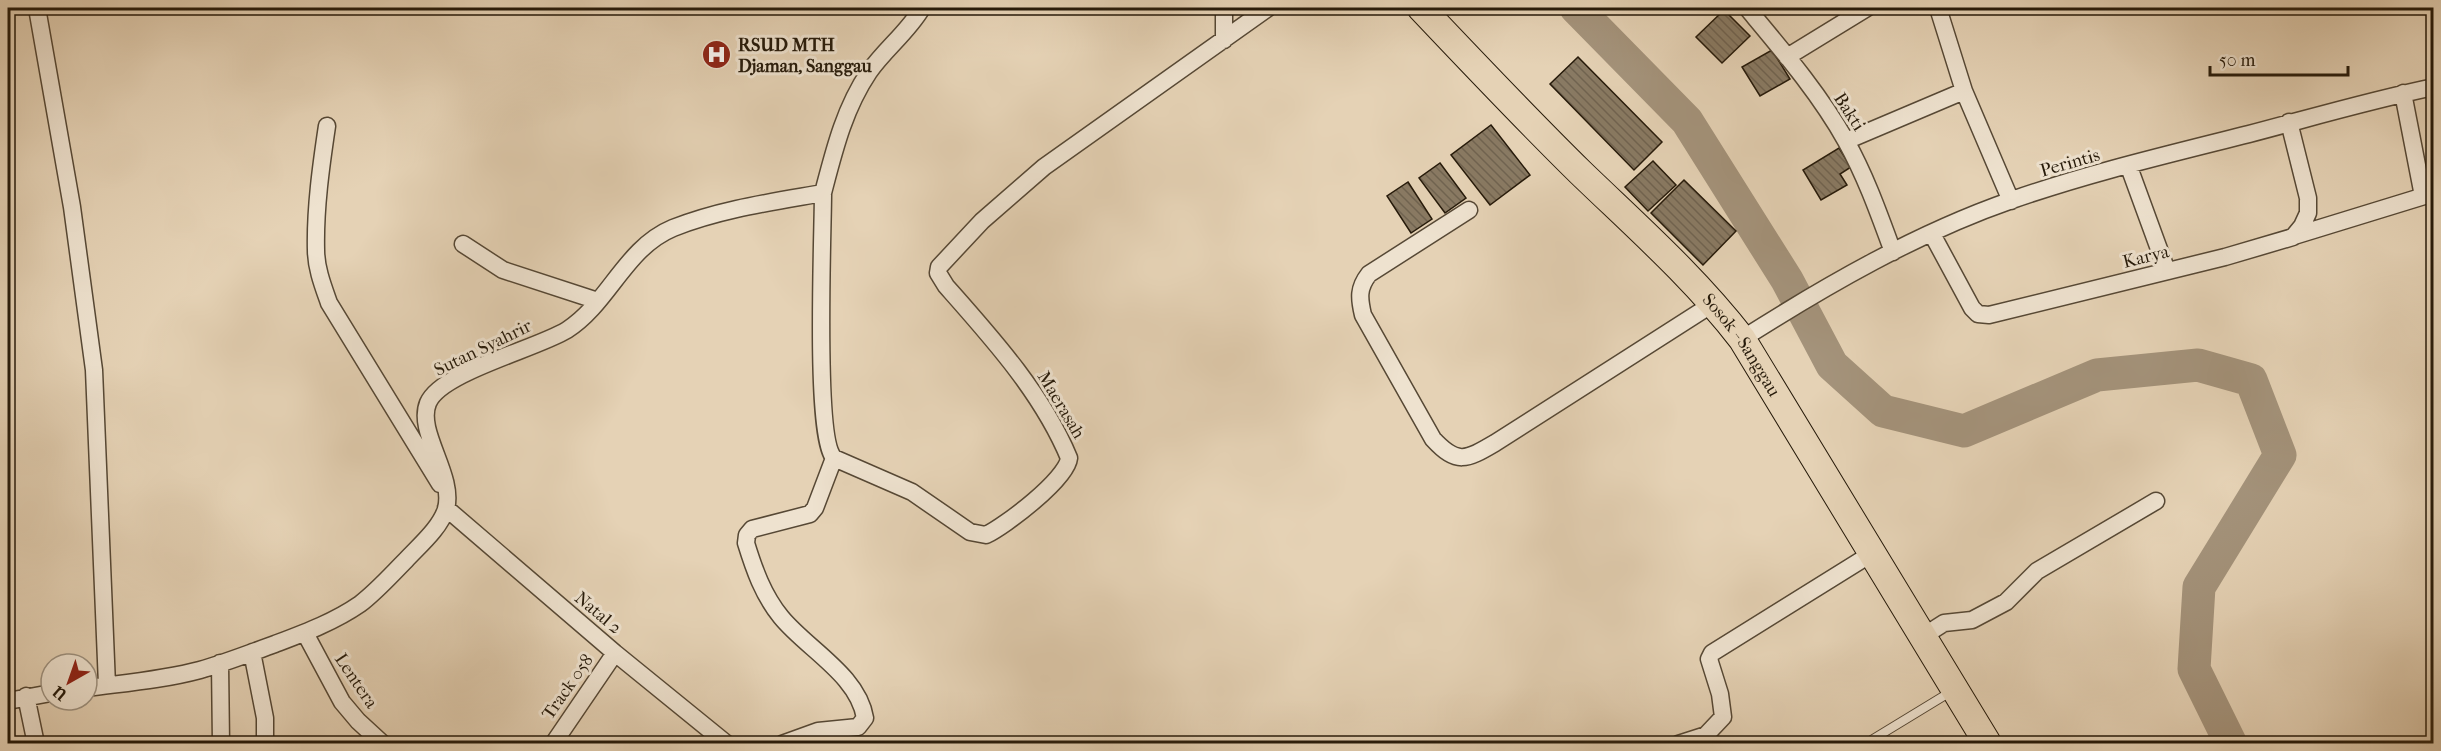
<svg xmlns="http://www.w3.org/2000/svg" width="2441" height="751" font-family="'IM FELL French Canon',serif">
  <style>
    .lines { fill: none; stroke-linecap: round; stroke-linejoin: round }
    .river { stroke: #a4937b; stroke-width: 33 }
    .building { fill: url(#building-back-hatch); stroke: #261a0a; stroke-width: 1.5 }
    .service-casing { stroke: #564835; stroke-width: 10 }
    .minor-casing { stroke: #564835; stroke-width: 19 }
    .trunk-casing { stroke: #261a0a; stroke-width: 29 }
    .service { stroke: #eee2cf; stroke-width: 8 }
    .minor { stroke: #eee2cf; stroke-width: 16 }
    .trunk { stroke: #e5d2b5; stroke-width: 27 }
    .labels { text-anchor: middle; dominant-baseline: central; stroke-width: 6; stroke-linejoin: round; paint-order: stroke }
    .poi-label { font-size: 18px; font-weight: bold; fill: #261a0a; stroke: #eee2cf; text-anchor: start }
    .street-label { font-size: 18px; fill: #261a0a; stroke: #eee2cf }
  </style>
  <defs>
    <pattern id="building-back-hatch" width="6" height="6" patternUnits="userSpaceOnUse" patternTransform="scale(1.5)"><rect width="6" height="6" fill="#897a63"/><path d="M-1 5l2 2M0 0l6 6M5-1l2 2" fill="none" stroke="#706350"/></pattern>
  </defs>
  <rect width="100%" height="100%" fill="#e5d2b5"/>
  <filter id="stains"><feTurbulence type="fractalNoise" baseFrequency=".00333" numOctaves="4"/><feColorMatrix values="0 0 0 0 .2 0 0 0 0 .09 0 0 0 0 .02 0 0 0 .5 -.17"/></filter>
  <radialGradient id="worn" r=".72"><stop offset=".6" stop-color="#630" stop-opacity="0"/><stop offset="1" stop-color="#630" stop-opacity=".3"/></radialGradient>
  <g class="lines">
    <path class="river" d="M 1576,8 L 1687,121 L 1787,280 L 1832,365 L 1883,411 L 1964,431 L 2097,375 L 2198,365 L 2251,380 L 2280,455 L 2199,587 L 2194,669 L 2231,744"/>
  </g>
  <path class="building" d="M 1724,10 L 1750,36 L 1722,63 L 1696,37 Z
    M 1772,50 L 1790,79 L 1760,96 L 1742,67 Z
    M 1578,57 L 1662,142 L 1634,170 L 1550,84 Z
    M 1491,125 L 1530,175 L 1490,205 L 1451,155 Z
    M 1839,148 L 1851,167 L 1840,174 L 1847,185 L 1821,200 L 1803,170 Z
    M 1653,161 L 1676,185 L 1648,211 L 1625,187 Z
    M 1440,163 L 1466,198 L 1445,213 L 1419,178 Z
    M 1684,180 L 1736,231 L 1703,265 L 1651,213 Z
    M 1408,182 L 1432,219 L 1411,233 L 1387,196 Z"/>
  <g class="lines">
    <defs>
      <path id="service" d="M 1865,744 L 1952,691"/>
      <path id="minor" d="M 37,8 L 72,207 L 94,370 L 107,685
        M 1747,8 C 1782,50 1819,93 1846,141 C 1866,177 1879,214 1893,252
        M 1938,8 L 1964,91 L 2011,201
        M 1224,40 L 1224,8
        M 1787,57 L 1867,8
        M 2403,93 L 2423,196
        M 327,126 C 321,166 315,209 316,250 C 316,268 323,286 329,303 L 440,484
        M 1846,141 L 1964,91
        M 2129,167 L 2167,271
        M 823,193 C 823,234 814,437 834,458 L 912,492 L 970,532 L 986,535 C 1005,526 1067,479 1069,458 C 1042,393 992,338 946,286 L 938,273 L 939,267 L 982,221 L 1044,167 L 1268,8
        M 1469,210 L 1369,274 C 1358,288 1359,298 1363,315 L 1433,439 C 1457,465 1466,460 1495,443 L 1714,303
        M 1932,234 L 1972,308 L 1978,314 L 1989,315 L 2225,257 L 2293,237 L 2302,226 L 2308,213 L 2308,198 L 2289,122
        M 2294,236 L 2434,193
        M 463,244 L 503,270 L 598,301
        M 1742,339 C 1827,285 1917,233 2012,200 C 2089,173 2170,154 2249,134 C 2310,118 2371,100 2434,87
        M 446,508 L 615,653 L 727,744
        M 305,633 L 342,702 L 358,721 L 383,744
        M 1922,637 L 1944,623 L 1972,620 L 2006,602 L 2037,571 L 2156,501
        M 252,652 L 265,718 L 265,744
        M 220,663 L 221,744
        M 87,688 C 124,683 163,680 200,670 C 225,663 250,653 275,644 C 304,633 334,622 360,604 C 377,591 391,575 406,560 C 420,545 440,528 446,509 C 455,475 416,432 428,403 C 441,372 536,349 567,330 C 609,303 625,248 673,228 C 721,209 772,202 823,193 C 834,151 844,109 869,72 C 885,49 908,32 922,8
        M 26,696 L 36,744
        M 8,701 L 51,693
        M 553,744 L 615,653
        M 782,744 L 818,731 L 858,727 L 865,718 C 858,675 807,649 781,617 C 763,595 754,569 746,543 L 747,535 L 752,529 L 810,514 L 815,508 L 834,458
        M 1678,744 L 1706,735 L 1723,717 L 1720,694 L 1709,659 L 1712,653 L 1871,554"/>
      <g id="trunk">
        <path id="s1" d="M 1421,8 C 1473,63 1526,119 1580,172 C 1636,226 1694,277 1742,339 L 1988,744"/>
      </g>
    </defs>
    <use href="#service" class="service-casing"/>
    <use href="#minor" class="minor-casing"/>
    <use href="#trunk" class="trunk-casing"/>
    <use href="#service" class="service"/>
    <use href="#minor" class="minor"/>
    <use href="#trunk" class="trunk"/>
  </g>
  <defs>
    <symbol id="hospital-disc" viewBox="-11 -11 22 22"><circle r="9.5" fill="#8f2418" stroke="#eee2cf"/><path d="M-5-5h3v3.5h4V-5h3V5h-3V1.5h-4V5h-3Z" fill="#fff"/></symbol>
  </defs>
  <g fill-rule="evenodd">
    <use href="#hospital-disc" x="700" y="38" width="33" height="33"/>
  </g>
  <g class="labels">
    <g class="poi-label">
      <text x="738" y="45">RSUD MTH<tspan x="738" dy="21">Djaman, Sanggau</tspan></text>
    </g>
    <g class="street-label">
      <text transform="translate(1849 112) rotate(57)">Bakti</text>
      <text transform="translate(2070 163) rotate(-16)">Perintis</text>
      <text transform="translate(2146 257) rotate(-14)">Karya</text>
      <text stroke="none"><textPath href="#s1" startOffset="466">Sosok - Sanggau</textPath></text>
      <text transform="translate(483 348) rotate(-26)">Sutan Syahrir</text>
      <text transform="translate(1061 405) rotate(59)">Maerasah</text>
      <text transform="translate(598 613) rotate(40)">Natal 2</text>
      <text transform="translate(356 681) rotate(56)">Lentera</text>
      <text transform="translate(568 687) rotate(-55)">Track 058</text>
    </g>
  </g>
  <rect width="2441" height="751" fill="none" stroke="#e5d2b5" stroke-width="30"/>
  <rect x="9" y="9" width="2423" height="733" fill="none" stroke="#261a0a" stroke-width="3"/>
  <rect x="15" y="15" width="2411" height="721" fill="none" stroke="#261a0a" stroke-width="1.5"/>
  <g transform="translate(69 682) rotate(220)"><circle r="28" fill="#eee2cf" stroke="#9e9280" stroke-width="1.5"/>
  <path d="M0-4.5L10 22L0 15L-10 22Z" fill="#8f2418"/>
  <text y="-9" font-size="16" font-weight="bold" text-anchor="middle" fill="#261a0a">U</text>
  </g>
  <path d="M2210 66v9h138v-9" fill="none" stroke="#261a0a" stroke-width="3"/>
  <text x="2219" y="66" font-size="18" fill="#261a0a" stroke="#eee2cf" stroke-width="4.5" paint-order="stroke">50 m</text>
  <rect width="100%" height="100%" filter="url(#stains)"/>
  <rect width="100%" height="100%" fill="url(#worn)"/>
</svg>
